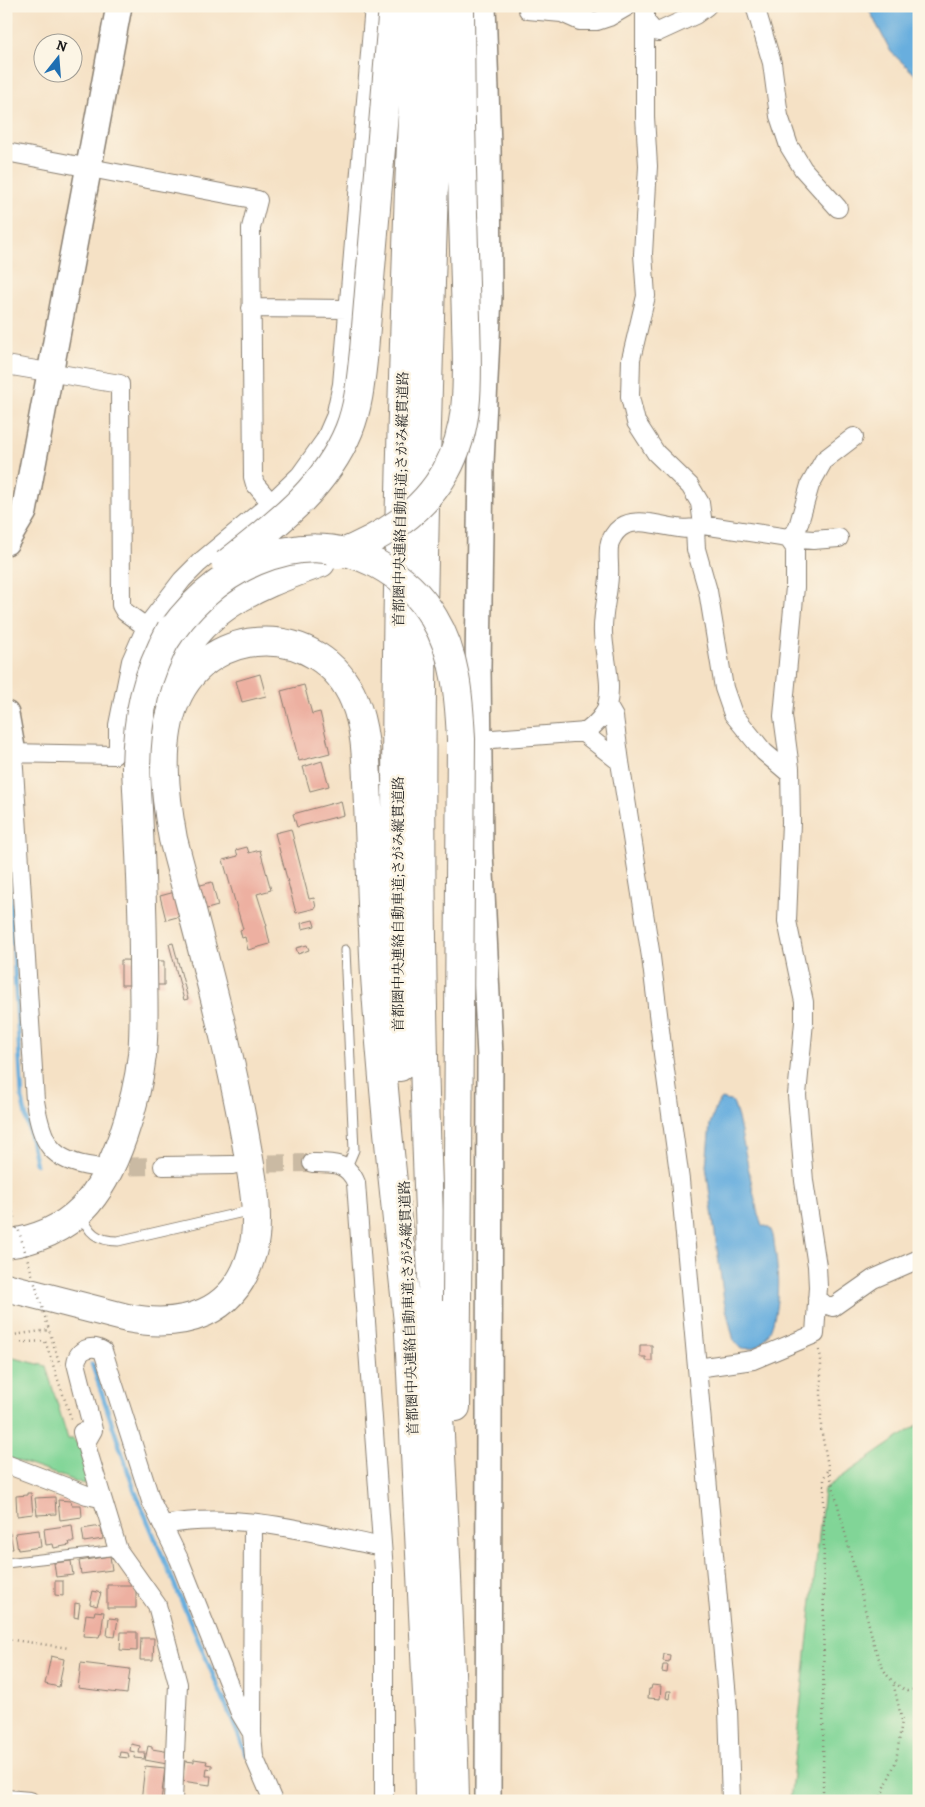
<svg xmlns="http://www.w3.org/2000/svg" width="925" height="1807" font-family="Alegreya,'Noto Serif JP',serif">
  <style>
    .green { fill: #81d597; stroke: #4e785a }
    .water { fill: #67aede; stroke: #42657d }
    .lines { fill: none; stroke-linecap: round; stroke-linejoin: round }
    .stream { stroke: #67aede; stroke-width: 4.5 }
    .building { fill: #edb0a1 }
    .street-tunnel { stroke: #cabaa3; stroke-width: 18; stroke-dasharray: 18 9; stroke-linecap: butt }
    .lane-casing { stroke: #887e70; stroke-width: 11 }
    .street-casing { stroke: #887e70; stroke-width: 20 }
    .secondary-casing { stroke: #887e70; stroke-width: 28 }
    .highway-casing { stroke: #887e70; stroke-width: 30 }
    .path { stroke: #887e70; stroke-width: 2.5; stroke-dasharray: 1 4; stroke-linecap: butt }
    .lane { stroke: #fff; stroke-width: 9 }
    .street { stroke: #fff; stroke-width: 18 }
    .secondary { stroke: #fff; stroke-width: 25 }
    .highway { stroke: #fff; stroke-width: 28 }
    .highway-bridge-casing { stroke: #887e70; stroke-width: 30; stroke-linecap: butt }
    .path-bridge { stroke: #887e70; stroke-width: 2.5; stroke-dasharray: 1 4; stroke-linecap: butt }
    .highway-bridge { stroke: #fff; stroke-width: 28 }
    .labels { text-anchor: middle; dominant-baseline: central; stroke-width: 5; stroke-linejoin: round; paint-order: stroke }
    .street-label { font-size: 14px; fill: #1c1c1c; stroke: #fcf5e5 }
  </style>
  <rect width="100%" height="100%" fill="#fcf5e5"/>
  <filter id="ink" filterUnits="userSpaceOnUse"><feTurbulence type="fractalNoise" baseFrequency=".02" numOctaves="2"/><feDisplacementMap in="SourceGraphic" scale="10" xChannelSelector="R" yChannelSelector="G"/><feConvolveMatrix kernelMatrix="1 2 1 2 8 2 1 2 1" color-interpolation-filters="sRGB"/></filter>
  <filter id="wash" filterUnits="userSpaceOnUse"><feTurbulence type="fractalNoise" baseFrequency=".0096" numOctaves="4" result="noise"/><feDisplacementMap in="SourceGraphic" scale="20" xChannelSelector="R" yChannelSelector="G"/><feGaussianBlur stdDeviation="1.12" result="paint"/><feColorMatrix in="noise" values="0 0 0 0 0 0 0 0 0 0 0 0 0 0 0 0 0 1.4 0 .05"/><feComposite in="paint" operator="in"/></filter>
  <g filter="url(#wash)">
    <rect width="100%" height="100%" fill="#f5e1c5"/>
    <path class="green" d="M 6,1356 L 46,1366 L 68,1439 L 73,1439 L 82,1448 L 89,1481 L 84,1484 L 6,1457 Z
      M 919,1424 L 919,1801 L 790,1801 L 824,1489 Z"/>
    <path class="water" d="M 867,6 L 919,6 L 919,78 L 891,52 Z
      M 722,1099 L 733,1102 L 738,1118 L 758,1214 L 762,1225 C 765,1226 769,1227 771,1230 C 774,1236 774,1243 775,1249 C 779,1273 782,1334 756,1347 C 752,1349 745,1348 741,1349 L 734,1341 L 724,1301 L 706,1166 L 710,1124 L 717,1105 Z"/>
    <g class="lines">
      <path class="stream" d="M 6,821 L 22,1098 L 36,1164
        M 92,1364 L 134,1489 L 247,1755"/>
    </g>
    <g id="blocks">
      <path class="building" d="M 260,674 L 266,696 L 242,702 L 236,681 Z
        M 304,685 L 312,714 L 320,712 L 330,753 L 299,761 L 281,691 Z
        M 322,761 L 329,786 L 310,791 L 303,767 Z
        M 341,801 L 344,815 L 297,827 L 293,814 Z
        M 291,829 L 309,899 L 314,898 L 316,908 L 296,913 L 275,833 Z
        M 247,847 L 249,853 L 260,850 L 271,890 L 257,894 L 267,926 L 266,926 L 270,944 L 248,950 L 245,937 L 242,938 L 240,930 L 243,929 L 223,860 L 238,856 L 236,850 Z
        M 212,882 L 218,906 L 166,920 L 160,896 Z
        M 313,920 L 315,926 L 302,929 L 301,923 Z
        M 173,943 L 188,999 L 184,1000 L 169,944 Z
        M 307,945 L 309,950 L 298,954 L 296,948 Z
        M 121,960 L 164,961 L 164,985 L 121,985 Z
        M 640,1345 L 652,1345 L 652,1361 L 646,1361 L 646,1357 L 640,1357 Z
        M 27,1493 L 31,1493 L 33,1514 L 17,1516 L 16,1496 L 27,1495 Z
        M 55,1497 L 56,1514 L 37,1515 L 35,1498 Z
        M 58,1500 L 71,1501 L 72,1505 L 81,1505 L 82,1517 L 60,1520 Z
        M 72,1525 L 74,1542 L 69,1542 L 70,1545 L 54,1548 L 53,1544 L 46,1545 L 44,1529 Z
        M 101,1526 L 103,1539 L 84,1542 L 82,1529 Z
        M 39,1530 L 41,1547 L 18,1550 L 15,1533 Z
        M 10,1533 L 13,1549 L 6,1549 L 6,1534 Z
        M 110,1556 L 112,1570 L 81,1574 L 79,1561 Z
        M 71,1561 L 73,1575 L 56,1577 L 54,1563 Z
        M 55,1581 L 63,1581 L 63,1596 L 55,1595 Z
        M 107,1585 L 136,1585 L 136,1608 L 107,1608 Z
        M 93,1591 L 101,1593 L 97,1606 L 90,1604 Z
        M 75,1603 L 80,1604 L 78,1618 L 74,1617 Z
        M 95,1611 L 104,1612 L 101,1634 L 100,1634 L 99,1637 L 83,1636 L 86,1614 L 94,1615 Z
        M 109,1618 L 118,1619 L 115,1637 L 107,1636 Z
        M 121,1632 L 137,1632 L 137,1651 L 120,1650 Z
        M 141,1638 L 154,1638 L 153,1660 L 140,1660 Z
        M 664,1654 L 670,1655 L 669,1662 L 663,1661 Z
        M 51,1656 L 64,1659 L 59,1687 L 45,1684 Z
        M 81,1663 L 130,1669 L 127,1694 L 78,1688 Z
        M 663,1665 L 668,1665 L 667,1673 L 662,1672 Z
        M 652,1685 L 661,1686 L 660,1699 L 648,1698 L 649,1689 L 651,1689 Z
        M 667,1691 L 671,1691 L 670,1699 L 666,1698 Z
        M 131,1744 L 140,1746 L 139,1753 L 145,1753 L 144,1759 L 134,1758 L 135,1752 L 130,1751 Z
        M 148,1746 L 152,1747 L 152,1749 L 170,1752 L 167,1764 L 145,1760 Z
        M 120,1752 L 128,1753 L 129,1758 L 119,1757 Z
        M 194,1759 L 207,1761 L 206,1764 L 212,1765 L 212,1769 L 207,1768 L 206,1776 L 211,1776 L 210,1785 L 182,1781 L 185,1761 L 194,1762 Z
        M 145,1766 L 165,1768 L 161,1801 L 141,1801 Z"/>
    </g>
  </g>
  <g filter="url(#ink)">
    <use href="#blocks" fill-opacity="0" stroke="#887e70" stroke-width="1"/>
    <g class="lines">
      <path class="street-tunnel" d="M 241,1164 L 312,1163
        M 102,1167 L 163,1166"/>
      <defs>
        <path id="lane" d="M 345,950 L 354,1150 L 346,1169
          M 82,1213 C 87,1233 98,1241 118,1241 L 252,1210
          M 6,1563 L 118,1550"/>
        <path id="street" d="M 528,6 L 528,10 L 562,13 L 580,21 L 597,21 L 609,17 L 628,6
          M 645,6 L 645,117 L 648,166 L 643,254 L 646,296 L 631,359 L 630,397 L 636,422 L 656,453 L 690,486 L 700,503 L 703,525 L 788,538 L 795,548 L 795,587 L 783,716 L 790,768 L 791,822 L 787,921 L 804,1002 L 804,1022 L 797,1095 L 804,1181 L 817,1266 L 818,1287 L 815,1334 L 753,1360 L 697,1368
          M 755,6 L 772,63 L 779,116 L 789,146 L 803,169 L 838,208
          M 645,21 L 653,30 L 658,32 L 695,15 L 707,6
          M 6,152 L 258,200 L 251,228 L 253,477 L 255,484 L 271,503
          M 251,308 L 348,309
          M 6,365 L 120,384 L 121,605 L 125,612 L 146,627
          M 695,529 L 696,549 L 708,591 L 724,688 L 733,714 L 764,752 L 790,774
          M 788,538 L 797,530 L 810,485 L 824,460 L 854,437
          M 788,538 L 813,540 L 839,538
          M 607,705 L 614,717 L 620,762 L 651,957 L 665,1070 L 680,1180 L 728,1709 L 731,1801
          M 582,732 L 620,762
          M 479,740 L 586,732 C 595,725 604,717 607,706 C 613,683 604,657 603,633 C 602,614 608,596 609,576 C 610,566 607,552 610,542 C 613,535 618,528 625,525 C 650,515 680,537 703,525
          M 6,753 L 114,755 L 118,750 L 118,725 L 131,661 L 146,627 L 182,580 L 199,563 L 271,503 L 300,475 L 325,440 L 335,417 L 342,384 L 374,6
          M 13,753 L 35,1101 C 42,1143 50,1161 94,1167
          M 312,1163 C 332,1163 348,1162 356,1183 L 384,1571 L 384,1801
          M 163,1166 L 233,1165
          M 817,1298 L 824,1304 L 833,1307 L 873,1279 L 919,1259
          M 82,1432 L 118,1550 L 157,1605 L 178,1684 L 173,1801
          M 85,1444 L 93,1430 L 76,1363 C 78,1349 92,1344 103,1351 L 151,1501 L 179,1559 L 240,1713 L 252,1733
          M 6,1464 L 87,1495 L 100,1498
          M 253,1523 L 252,1733 L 254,1757 L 273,1801
          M 163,1525 C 235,1511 311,1532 382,1547
          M 6,1799 L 30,1801"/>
        <path id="secondary" d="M 483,6 L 488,146 L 489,296 L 481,463 L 478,668 L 480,853 L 490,1056 L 488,1801
          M 6,542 L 24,512 L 119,6
          M 6,714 L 13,753"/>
        <path id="highway" d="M 434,189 C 423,521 415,854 428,1186 C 436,1391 451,1596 455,1801
          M 166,695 C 183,614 252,588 321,563
          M 400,1067 C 391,775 399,481 409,189
          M 6,1244 C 74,1235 102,1196 123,1136 C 132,1110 139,1082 142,1055 C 145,1024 143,992 143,961 C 143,897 139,832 136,768
          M 6,1287 L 127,1318 C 184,1329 235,1314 252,1253 C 262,1216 251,1173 245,1136 C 227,1036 199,938 173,839 C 165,796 158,741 176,700 C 210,622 321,622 354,700 C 368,733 366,770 368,805 C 371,862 372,919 375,976 C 383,1095 396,1213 409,1331
          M 408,1313 L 429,1734 L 430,1801
          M 456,1407 L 457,1301"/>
      </defs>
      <use href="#lane" class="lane-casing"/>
      <use href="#street" class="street-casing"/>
      <use href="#secondary" class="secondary-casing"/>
      <use href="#highway" class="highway-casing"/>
      <path class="path" d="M 6,1188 L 15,1221
        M 6,1336 L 49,1330 L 60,1365
        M 6,1343 L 45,1341 L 72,1421
        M 819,1350 L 821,1358 L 821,1429 L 829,1471 L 875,1648 C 884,1672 885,1678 907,1691 L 919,1688
        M 6,1639 L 69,1648
        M 823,1801 L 824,1477 L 828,1471
        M 879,1801 L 896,1761 L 902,1721 L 893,1682"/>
      <use href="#lane" class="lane"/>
      <use href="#street" class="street"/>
      <use href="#secondary" class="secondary"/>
      <use href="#highway" class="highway"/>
      <defs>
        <path id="highway-bridge" d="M 409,189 L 417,6
          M 434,189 L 441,6
          M 338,555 C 382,537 422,514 446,471 C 472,424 467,372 466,320 C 465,285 464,249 463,214 C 461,145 460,76 460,6
          M 226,564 C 274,526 325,489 349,430 C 359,405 361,378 364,351 L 393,6
          M 163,644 C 207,573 295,521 377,564 C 401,577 420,594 434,618 C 456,654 459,698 461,739 L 457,1301
          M 136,768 C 137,714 145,677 171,629"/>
      </defs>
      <use href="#highway-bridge" class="highway-bridge-casing"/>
      <path class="path-bridge" d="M 6,1207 L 13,1228 L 18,1228 L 49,1330"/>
      <use href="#highway-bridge" class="highway-bridge"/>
    </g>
  </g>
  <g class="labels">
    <g class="street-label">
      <text transform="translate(401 499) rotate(-89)">首都圏中央連絡自動車道;さがみ縦貫道路</text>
      <text transform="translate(398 904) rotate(-90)">首都圏中央連絡自動車道;さがみ縦貫道路</text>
      <text transform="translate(409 1308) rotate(-92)">首都圏中央連絡自動車道;さがみ縦貫道路</text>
    </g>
  </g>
  <rect width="925" height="1807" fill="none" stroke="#fcf5e5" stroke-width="25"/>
  <g transform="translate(58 58) rotate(17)"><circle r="24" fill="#fcf5e5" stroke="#a29e95"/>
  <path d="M0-4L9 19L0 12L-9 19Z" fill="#1f6fb2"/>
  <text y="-8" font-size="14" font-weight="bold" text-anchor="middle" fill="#1c1c1c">N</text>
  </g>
</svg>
